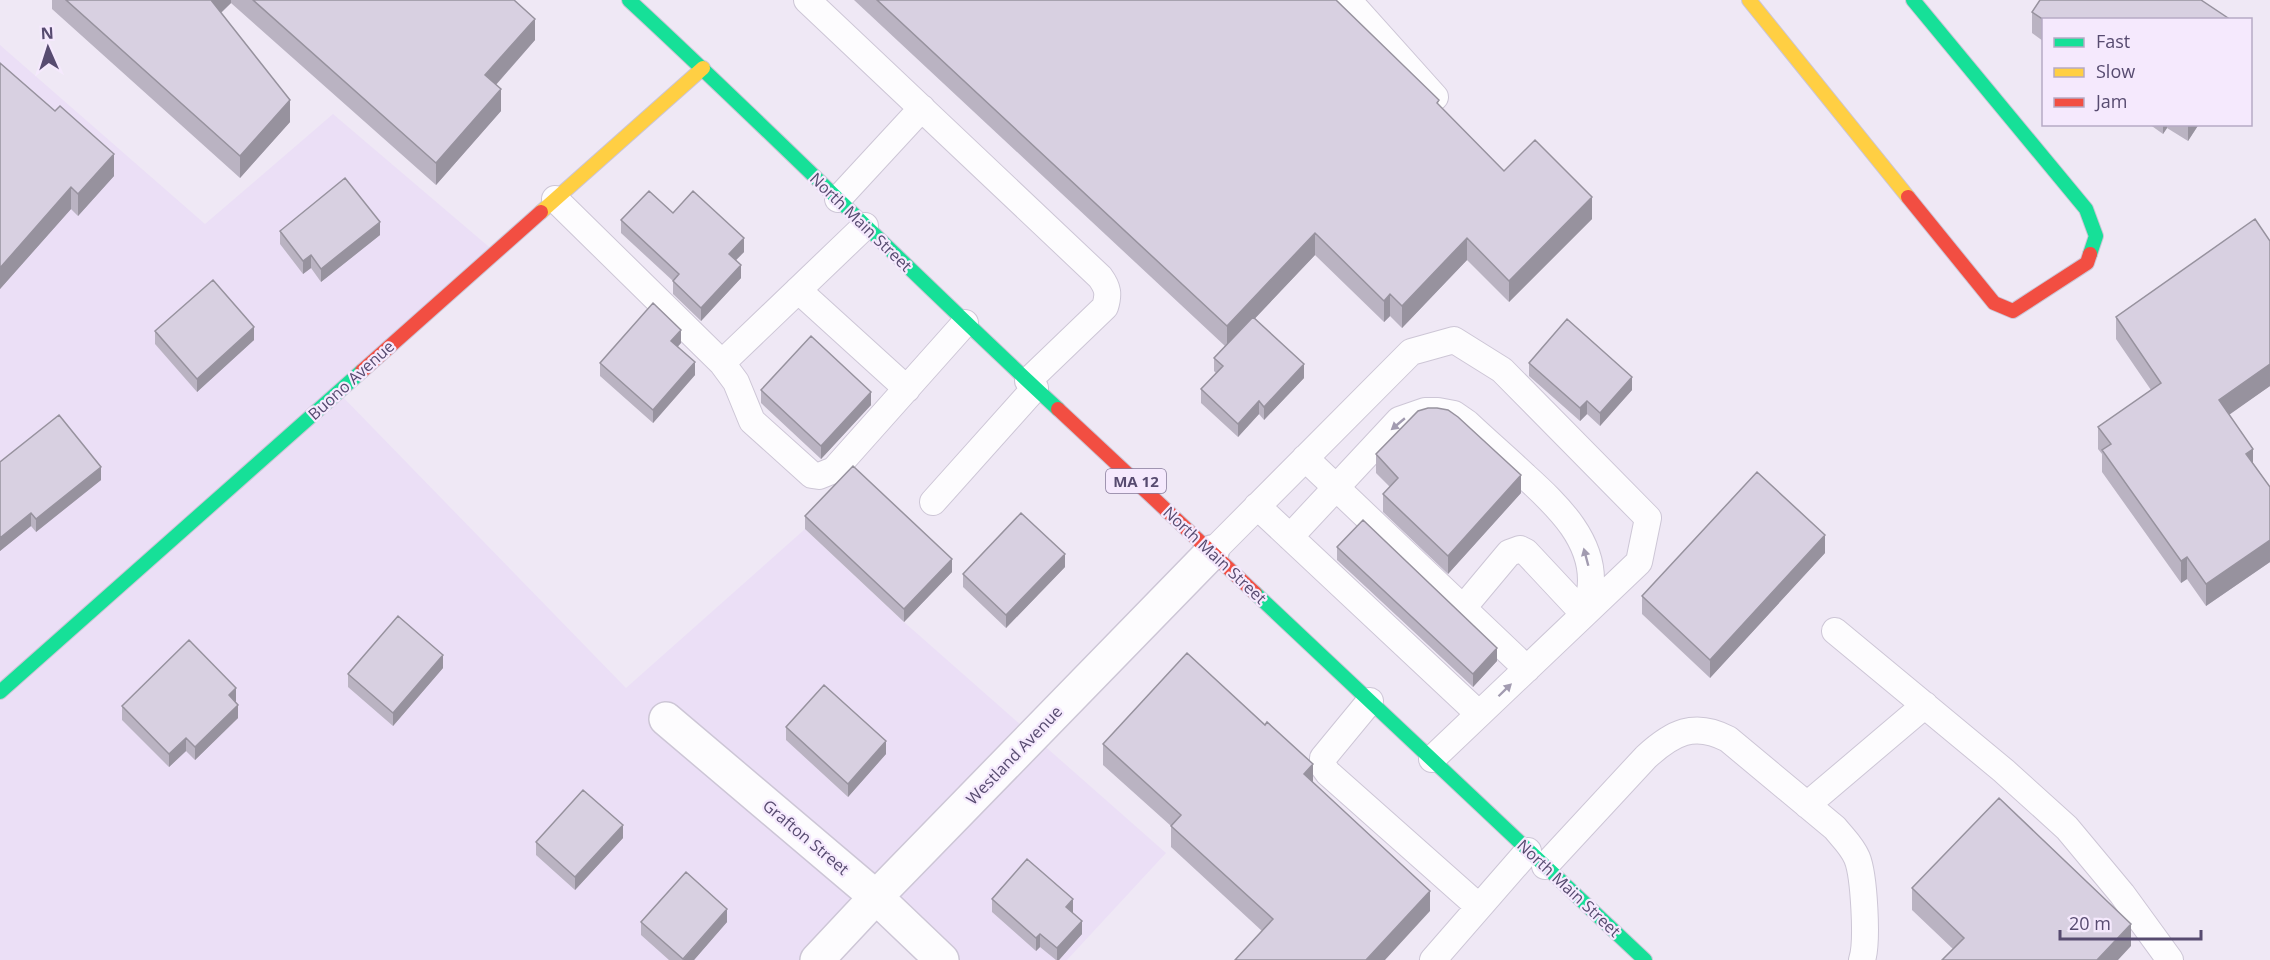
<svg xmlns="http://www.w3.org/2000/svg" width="2270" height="960" font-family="'Open Sans',sans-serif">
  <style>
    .residential { fill: #ebdff6 }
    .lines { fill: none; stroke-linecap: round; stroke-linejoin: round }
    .lane-casing { stroke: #cdc6d6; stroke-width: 28 }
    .street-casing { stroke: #cdc6d6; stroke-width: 36 }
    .fast-casing { stroke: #cbc5d5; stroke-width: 16 }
    .slow-casing { stroke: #cbc5d5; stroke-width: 16 }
    .jam-casing { stroke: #cbc5d5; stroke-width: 16 }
    .lane { stroke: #fdfcfe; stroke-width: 26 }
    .street { stroke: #fdfcfe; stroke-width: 33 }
    .fast { stroke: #16e098; stroke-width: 14 }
    .slow { stroke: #ffcf43; stroke-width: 14 }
    .jam { stroke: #f24e42; stroke-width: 14 }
    .wall { fill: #bab3c2 }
    .shaded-wall { fill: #97929e }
    .building { fill: #d8d0e1; stroke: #97929e; stroke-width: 1.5 }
    .oneway { fill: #a29bb0 }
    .labels { text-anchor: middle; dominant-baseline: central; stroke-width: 4.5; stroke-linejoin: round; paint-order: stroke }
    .shield { fill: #f5e9fd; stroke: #867a9a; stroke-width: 1.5 }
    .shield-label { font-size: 15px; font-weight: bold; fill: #574b70 }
    .street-label { font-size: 16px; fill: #574b70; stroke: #f5e9fd }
  </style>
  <rect width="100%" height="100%" fill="#efe8f5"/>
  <path class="residential" d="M 0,45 L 205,224 L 333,114 L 495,252 L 338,392 L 626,688 L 805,529 L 904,622 L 1166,853 L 1067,960 L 942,960 L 876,897 L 817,960 L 0,960 Z"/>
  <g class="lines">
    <defs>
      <path id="lane" d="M 807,0 L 1100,277 C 1108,288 1109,294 1105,307 L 1028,381
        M 1348,0 L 1435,97
        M 555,199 L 722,363 L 865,226
        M 838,199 L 922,108
        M 798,290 L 907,389
        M 722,363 L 736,382 L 752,421 L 812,475 L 819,476 L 834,470 L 965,323
        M 1305,458 L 1527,669
        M 933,502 L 1035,388
        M 1257,506 L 1479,714
        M 1290,537 L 1399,420 L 1425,411 L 1438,411 L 1454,414 L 1467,423 C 1486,441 1506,458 1525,476 C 1557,505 1598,543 1590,592 C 1589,599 1586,607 1584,614
        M 1212,552 L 1411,352 L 1454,340 L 1502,370 L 1648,518 L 1639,562 L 1432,759
        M 1463,608 L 1509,553 L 1520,549 L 1526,552 L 1584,614
        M 1835,631 L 2004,771 L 2067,828 L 2122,894 L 2170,960
        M 1370,701 L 1323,758 L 1323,766 L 1328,773 L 1479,907
        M 1807,805 L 1925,705
        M 1545,866 L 1646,757 C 1672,733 1694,721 1728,739 L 1835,828 C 1843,838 1852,846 1857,858 C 1864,875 1868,942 1862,960
        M 1433,960 L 1528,851"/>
      <path id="street" d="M 666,719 L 876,897 L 942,960
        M 817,960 L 876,897 L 1212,552"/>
      <path id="fast" d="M 629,0 C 774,134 913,275 1058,409
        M 1913,0 L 2086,209 L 2096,236 L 2090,254
        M 1255,593 L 1645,960
        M 0,692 L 362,371"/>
      <path id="slow" d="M 1749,0 L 1908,197
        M 541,212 L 703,68"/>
      <path id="jam" d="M 1908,197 L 1994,303 L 2013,311 L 2087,263 L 2090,254
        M 362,371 L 541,212
        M 1058,409 L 1255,593"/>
    </defs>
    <use href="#lane" class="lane-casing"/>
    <use href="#street" class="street-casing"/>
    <use href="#fast" class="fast-casing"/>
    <use href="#slow" class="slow-casing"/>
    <use href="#jam" class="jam-casing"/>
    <use href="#lane" class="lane"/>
    <use href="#street" class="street"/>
    <use href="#fast" class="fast"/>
    <use href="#slow" class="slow"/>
    <use href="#jam" class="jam"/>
  </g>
  <path class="wall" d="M 52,0 L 514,0 L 535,40 L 496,85 L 501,111 L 436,185 L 231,3 L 221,13 L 290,122 L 240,178 L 52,9 Z
    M 854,0 L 1336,0 L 1504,171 L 1592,219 L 1509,302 L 1467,260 L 1402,328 L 1390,316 L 1384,322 L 1315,255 L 1255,318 L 1304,378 L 1264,420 L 1259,414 L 1238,437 L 1201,403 L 1201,389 L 1216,373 L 1214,371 L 1214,358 L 1225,346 Z
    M 2032,12 L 2228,20 L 2043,20 L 2043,41 L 2032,33 Z
    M 0,63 L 114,176 L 78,216 L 71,209 L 0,289 Z
    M 2149,124 L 2199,124 L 2188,141 L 2167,128 L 2163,134 Z
    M 673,213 L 744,252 L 736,260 L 741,278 L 701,321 L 673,294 L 673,281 L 621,233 L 621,220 Z
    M 280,231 L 380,235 L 321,282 L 311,268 L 303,274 L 280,244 Z
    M 2270,241 L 2270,386 L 2229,414 L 2253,463 L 2270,487 L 2270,562 L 2206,606 L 2187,579 L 2181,583 L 2102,472 L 2102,454 L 2098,449 L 2098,427 L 2151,390 L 2116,339 L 2116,317 Z
    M 155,331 L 254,340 L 197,392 L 155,344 Z
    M 681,343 L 678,346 L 695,375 L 653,423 L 600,376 L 600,363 Z
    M 1529,363 L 1632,390 L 1600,426 L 1587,414 L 1580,421 L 1529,376 Z
    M 761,390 L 871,405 L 821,459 L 761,403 Z
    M 1376,454 L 1521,493 L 1448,574 L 1383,512 L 1383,494 L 1390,487 L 1376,473 Z
    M 0,462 L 101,480 L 36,532 L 31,526 L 0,551 Z
    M 805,516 L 952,572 L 904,622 L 805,529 Z
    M 1337,547 L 1497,661 L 1473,687 L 1337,560 Z
    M 1825,553 L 1710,678 L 1642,614 L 1642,596 Z
    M 1065,567 L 1006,628 L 963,587 L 963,574 Z
    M 443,668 L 393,726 L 348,687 L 348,674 Z
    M 236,701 L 236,702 L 238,718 L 195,760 L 186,751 L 169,767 L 122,720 L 122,706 Z
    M 786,727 L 886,754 L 848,797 L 786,740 Z
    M 1103,744 L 1313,783 L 1430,911 L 1262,931 L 1171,847 L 1171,826 L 1103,765 Z
    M 623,838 L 575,890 L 536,855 L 536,842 Z
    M 1912,888 L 2131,946 L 1953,949 L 1912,910 Z
    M 992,899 L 1073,912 L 1072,913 L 1082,934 L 1059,960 L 1056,960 L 1040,947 L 1036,951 L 992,912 Z
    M 641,922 L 727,922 L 694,960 L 669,960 L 641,935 Z"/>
  <path class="shaded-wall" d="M 211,0 L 231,0 L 231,3 L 211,22 Z
    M 535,19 L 535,40 L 485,97 L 485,75 Z
    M 501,89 L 501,111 L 436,185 L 436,163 Z
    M 290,100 L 290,122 L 240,178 L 240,156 Z
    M 2163,124 L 2167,124 L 2167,128 L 2163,134 Z
    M 2188,124 L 2199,124 L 2188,141 Z
    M 114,154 L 114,176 L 78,216 L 78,194 Z
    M 71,187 L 71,209 L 0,289 L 0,268 Z
    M 1592,197 L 1592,219 L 1509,302 L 1509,281 Z
    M 380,222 L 380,235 L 321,282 L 321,269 Z
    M 1315,233 L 1315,255 L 1227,348 L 1227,326 Z
    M 744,238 L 744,252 L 729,267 L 729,254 Z
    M 1467,238 L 1467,260 L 1402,328 L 1402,306 Z
    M 311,255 L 311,268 L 303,274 L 303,261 Z
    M 741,265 L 741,278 L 701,321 L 701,308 Z
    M 1390,294 L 1390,316 L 1384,322 L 1384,301 Z
    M 254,327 L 254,340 L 197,392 L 197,379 Z
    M 681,330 L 681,343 L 671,354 L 671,341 Z
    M 695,362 L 695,375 L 653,423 L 653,410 Z
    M 1304,364 L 1304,378 L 1264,420 L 1264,407 Z
    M 2270,364 L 2270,386 L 2219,422 L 2219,400 Z
    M 1632,377 L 1632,390 L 1600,426 L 1600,413 Z
    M 871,392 L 871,405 L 821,459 L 821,446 Z
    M 1259,401 L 1259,414 L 1238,437 L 1238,424 Z
    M 1587,401 L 1587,414 L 1580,421 L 1580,408 Z
    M 2253,449 L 2253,471 L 2246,454 Z
    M 101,467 L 101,480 L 36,532 L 36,519 Z
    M 1521,475 L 1521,493 L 1448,574 L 1448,556 Z
    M 31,513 L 31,526 L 0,551 L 0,538 Z
    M 1825,535 L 1825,553 L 1710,678 L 1710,660 Z
    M 2270,540 L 2270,562 L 2206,606 L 2206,584 Z
    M 1065,554 L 1065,567 L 1006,628 L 1006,615 Z
    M 2187,557 L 2187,579 L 2181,583 L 2181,561 Z
    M 952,559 L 952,572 L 904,622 L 904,609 Z
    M 1497,648 L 1497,661 L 1473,687 L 1473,674 Z
    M 443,655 L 443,668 L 393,726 L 393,713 Z
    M 236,688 L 236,701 L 229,708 L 229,695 Z
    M 238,705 L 238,718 L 195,760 L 195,747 Z
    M 186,738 L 186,751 L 169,767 L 169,754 Z
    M 886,741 L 886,754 L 848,797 L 848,784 Z
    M 1313,764 L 1313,785 L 1304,774 Z
    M 623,825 L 623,838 L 575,890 L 575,877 Z
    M 1430,891 L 1430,911 L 1385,960 L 1366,960 Z
    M 1073,899 L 1073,912 L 1066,920 L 1066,907 Z
    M 727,909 L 727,922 L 694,960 L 683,960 Z
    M 1082,921 L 1082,934 L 1059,960 L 1057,960 L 1057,948 Z
    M 2131,924 L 2131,946 L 2118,960 L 2097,960 Z
    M 1040,934 L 1040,947 L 1036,951 L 1036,938 Z"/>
  <path class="building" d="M 66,0 L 211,0 L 290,100 L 240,156 Z
    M 253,0 L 514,0 L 535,19 L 485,75 L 501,89 L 436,163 Z
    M 877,0 L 1336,0 L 1439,100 L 1437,103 L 1504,171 L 1535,140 L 1592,197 L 1509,281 L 1467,238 L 1402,306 L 1390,294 L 1384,301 L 1315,233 L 1227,326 Z
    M 2040,0 L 2201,0 L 2228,18 L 2227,20 L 2044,20 L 2032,12 Z
    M 0,63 L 55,111 L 60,106 L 114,154 L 78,194 L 71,187 L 0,268 Z
    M 345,178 L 380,222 L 321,269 L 311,255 L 303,261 L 280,231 Z
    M 649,191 L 673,213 L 693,191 L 744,238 L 729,254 L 741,265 L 701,308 L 673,281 L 679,274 L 621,220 Z
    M 2255,219 L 2270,241 L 2270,364 L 2219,400 L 2253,449 L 2246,454 L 2270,487 L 2270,540 L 2206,584 L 2187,557 L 2181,561 L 2102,450 L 2111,444 L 2098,427 L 2161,383 L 2116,317 Z
    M 213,280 L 254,327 L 197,379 L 155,331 Z
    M 653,303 L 681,330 L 671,341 L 695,362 L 653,410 L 600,363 Z
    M 1253,317 L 1304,364 L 1264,407 L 1259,401 L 1238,424 L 1201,389 L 1223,366 L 1214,358 Z
    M 1567,319 L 1632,377 L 1600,413 L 1587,401 L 1580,408 L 1529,363 Z
    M 811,336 L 871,392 L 821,446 L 761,390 Z
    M 1428,408 L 1437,408 L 1448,410 L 1458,417 L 1521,475 L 1448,556 L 1383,494 L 1398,478 L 1376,454 L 1418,411 Z
    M 59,415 L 101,467 L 36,519 L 31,513 L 0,538 L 0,462 Z
    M 853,466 L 952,559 L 904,609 L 805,516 Z
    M 1757,472 L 1825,535 L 1710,660 L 1642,596 Z
    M 1021,513 L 1065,554 L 1006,615 L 963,574 Z
    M 1363,520 L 1497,648 L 1473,674 L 1337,547 Z
    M 398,616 L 443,655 L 393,713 L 348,674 Z
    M 189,640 L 236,688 L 229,695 L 238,705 L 195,747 L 186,738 L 169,754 L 122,706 Z
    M 1187,653 L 1265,725 L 1267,722 L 1313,764 L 1304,774 L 1430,891 L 1366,960 L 1235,960 L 1273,919 L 1171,826 L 1181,815 L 1103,744 Z
    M 824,685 L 886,741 L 848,784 L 786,727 Z
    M 583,790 L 623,825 L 575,877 L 536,842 Z
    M 1999,798 L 2131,924 L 2097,960 L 1942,960 L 1964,938 L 1912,888 Z
    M 1027,859 L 1073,899 L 1066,907 L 1082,921 L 1057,948 L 1040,934 L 1036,938 L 992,899 Z
    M 686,872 L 727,909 L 683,959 L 641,922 Z"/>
  <defs><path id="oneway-solid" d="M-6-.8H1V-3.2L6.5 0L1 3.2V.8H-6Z" transform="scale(1.5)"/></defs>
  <g class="oneway">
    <use href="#oneway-solid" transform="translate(1398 424) rotate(140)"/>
    <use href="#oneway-solid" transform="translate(1586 557) rotate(-105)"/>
    <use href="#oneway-solid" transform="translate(1505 690) rotate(-44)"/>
  </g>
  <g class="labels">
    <rect class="shield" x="1106" y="469" width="60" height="24" rx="4.5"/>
    <g class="shield-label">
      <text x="1136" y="481">MA 12</text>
    </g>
    <g class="street-label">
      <text transform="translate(861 222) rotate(44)">North Main Street</text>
      <text transform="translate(351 380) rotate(-42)">Buono Avenue</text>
      <text transform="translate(1215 555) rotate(43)">North Main Street</text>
      <text transform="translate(1014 755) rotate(-46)">Westland Avenue</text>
      <text transform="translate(806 837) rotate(40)">Grafton Street</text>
      <text transform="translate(1569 888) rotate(43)">North Main Street</text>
    </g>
  </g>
  <rect x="2042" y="18" width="210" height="108" fill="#f5e9fd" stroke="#b6aac5" stroke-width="1.5"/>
  <rect x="2054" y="38" width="30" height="9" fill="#16e098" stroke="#b6aac5" stroke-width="1.5"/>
  <text x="2096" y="48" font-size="18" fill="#574b70">Fast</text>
  <rect x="2054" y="68" width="30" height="9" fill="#ffcf43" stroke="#b6aac5" stroke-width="1.5"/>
  <text x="2096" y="78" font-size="18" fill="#574b70">Slow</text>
  <rect x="2054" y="98" width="30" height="9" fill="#f24e42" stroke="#b6aac5" stroke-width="1.5"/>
  <text x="2096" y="108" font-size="18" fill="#574b70">Jam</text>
  <g transform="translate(48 48) rotate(357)" stroke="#f5e9fd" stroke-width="4.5" paint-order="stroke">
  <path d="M0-4.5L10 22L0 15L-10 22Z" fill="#574b70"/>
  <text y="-9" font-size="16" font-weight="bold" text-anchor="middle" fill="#574b70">N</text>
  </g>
  <path d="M2060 930v9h141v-9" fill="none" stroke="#574b70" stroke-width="3"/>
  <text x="2069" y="930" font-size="18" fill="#574b70" stroke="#f5e9fd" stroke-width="4.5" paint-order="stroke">20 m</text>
</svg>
